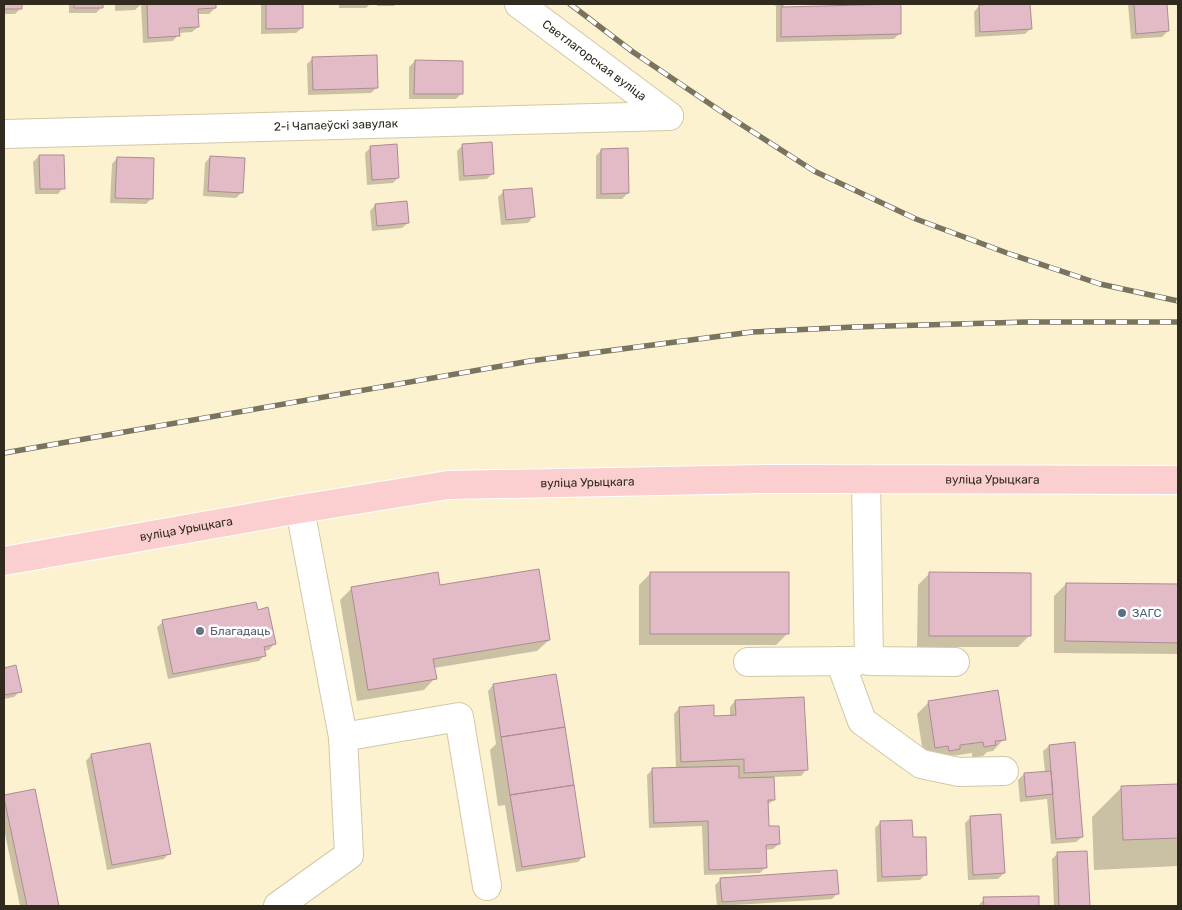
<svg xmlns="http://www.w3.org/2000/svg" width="1182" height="910" font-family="Rubik,sans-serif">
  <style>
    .shadow { fill: #0003 }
    .building { fill: #e2bbc6; stroke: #af8a96 }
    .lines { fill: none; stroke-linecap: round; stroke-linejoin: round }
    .minor-casing { stroke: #d3c8a6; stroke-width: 30 }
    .major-casing { stroke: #fff; stroke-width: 30 }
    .minor { stroke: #fff; stroke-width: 28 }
    .major { stroke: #fbcecf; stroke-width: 28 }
    .rail-casing { stroke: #7a735e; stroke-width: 5.5 }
    .rail { stroke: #fff; stroke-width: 4; stroke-dasharray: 11; stroke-linecap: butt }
    .service-dot { fill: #5c6f8a; stroke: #fff; stroke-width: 2 }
    .worship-dot { fill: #6b7280; stroke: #fff; stroke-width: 2 }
    .labels { text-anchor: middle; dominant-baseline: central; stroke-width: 5; stroke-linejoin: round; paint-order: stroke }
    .street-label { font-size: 12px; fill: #302b1e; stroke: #fff }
    .service-label { font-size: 12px; fill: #4e5e75; stroke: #fff; text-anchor: start }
    .worship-label { font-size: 12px; fill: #5b616d; stroke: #fff; text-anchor: start }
  </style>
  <rect width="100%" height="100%" fill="#fdf2cf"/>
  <path class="shadow" d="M 4,4 L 21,4 L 21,8 L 15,14 L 4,14 Z
    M 69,4 L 101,4 L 101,8 L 96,13 L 69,13 Z
    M 115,4 L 215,4 L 215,8 L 209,14 L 197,14 L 198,27 L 192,32 L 178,33 L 178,35 L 173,41 L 143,43 L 141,4 L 135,10 L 115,11 Z
    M 261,4 L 302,4 L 302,28 L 296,33 L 261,34 Z
    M 339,4 L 370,4 L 366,8 L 339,8 Z
    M 377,4 L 396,4 L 394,6 L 377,6 Z
    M 772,4 L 783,4 L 780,8 L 899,5 L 900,33 L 894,39 L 776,42 L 776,6 Z
    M 1012,4 L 1029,4 L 1031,28 L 1025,34 L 975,37 L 974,12 L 979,6 Z
    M 1128,4 L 1166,4 L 1168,31 L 1162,37 L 1131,39 Z
    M 313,58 L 377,87 L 371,93 L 308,95 L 307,64 Z
    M 415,61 L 461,94 L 456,99 L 409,99 L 409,67 Z
    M 463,145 L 493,173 L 487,179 L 459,181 L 457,151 Z
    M 370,148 L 398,178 L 393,183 L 367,185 L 365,153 Z
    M 601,150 L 628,193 L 622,199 L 596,199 L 596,156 Z
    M 39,156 L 63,188 L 58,194 L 35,194 L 33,162 Z
    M 210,157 L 242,192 L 236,198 L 203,196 L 205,163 Z
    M 117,158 L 151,199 L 146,204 L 110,203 L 112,164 Z
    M 504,191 L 533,217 L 528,223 L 501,225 L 498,197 Z
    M 375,205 L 408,223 L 402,228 L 372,231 L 370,211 Z
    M 650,574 L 788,633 L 776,645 L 639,645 L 639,585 Z
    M 929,574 L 1030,635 L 1018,647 L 917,647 L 918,585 Z
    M 1066,584 L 1178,585 L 1178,654 L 1054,653 L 1054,596 Z
    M 439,587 L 549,640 L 537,651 L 434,668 L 435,678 L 424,690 L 357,701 L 340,600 L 352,588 Z
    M 257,611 L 274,644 L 269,650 L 264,651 L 265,655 L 259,661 L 168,679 L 157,627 L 163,622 Z
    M 15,667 L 20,691 L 14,697 L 4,699 L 4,669 Z
    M 555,676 L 584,856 L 578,862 L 516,872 L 505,805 L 498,806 L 490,750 L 496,744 L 488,691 L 493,685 Z
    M 735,701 L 806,770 L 801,776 L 773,777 L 774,800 L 767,805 L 767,827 L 779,844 L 773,849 L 765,850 L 766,867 L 760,873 L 704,875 L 702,826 L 649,828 L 647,775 L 652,770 L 676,769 L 674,714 L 679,708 L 713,717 L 730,716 L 730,707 Z
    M 929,702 L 1004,739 L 993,751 L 987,752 L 983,756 L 972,758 L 972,753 L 952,756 L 947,760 L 924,759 L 917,714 Z
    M 1049,746 L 1082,837 L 1076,842 L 1051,844 L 1047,799 L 1020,802 L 1018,780 L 1024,774 L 1045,773 L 1043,751 Z
    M 91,755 L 169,853 L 164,859 L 107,870 L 86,761 Z
    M 1178,785 L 1178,866 L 1094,870 L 1092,817 L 1122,787 Z
    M 34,790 L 58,906 L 20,906 L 4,829 L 4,797 Z
    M 970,818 L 1004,873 L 998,879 L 968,880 L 965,823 Z
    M 881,822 L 912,838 L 926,874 L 920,880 L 877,882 L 875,828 Z
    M 1086,852 L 1088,906 L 1054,906 L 1052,859 L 1057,854 Z
    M 721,879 L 838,893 L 832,899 L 717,906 L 715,885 Z
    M 1038,897 L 1038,906 L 978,906 L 984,899 Z"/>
  <path class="building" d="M 4,4 L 22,4 L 22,9 L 4,9 Z
    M 74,4 L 103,4 L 103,8 L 74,8 Z
    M 147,4 L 216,4 L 216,8 L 198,9 L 199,27 L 179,28 L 180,36 L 148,38 Z
    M 266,4 L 303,4 L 303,28 L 266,29 Z
    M 781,4 L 784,4 L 782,7 L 901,4 L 901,34 L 781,37 Z
    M 996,4 L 1030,4 L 1032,29 L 980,32 L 979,5 Z
    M 1134,4 L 1167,4 L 1169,31 L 1136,34 Z
    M 377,55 L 378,88 L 313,90 L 312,57 Z
    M 415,60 L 463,61 L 463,94 L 414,94 Z
    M 492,142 L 494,174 L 464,176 L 462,144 Z
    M 397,144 L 399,178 L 372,180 L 370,146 Z
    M 628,148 L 629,193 L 601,194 L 601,149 Z
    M 39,155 L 64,155 L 65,189 L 40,189 Z
    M 210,156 L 245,158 L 243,193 L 208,191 Z
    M 117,157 L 154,158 L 153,199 L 115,198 Z
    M 532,188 L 535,217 L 506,220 L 503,190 Z
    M 407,201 L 409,223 L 377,226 L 375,204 Z
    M 539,569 L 550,640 L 433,659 L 437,679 L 368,690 L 351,587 L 438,572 L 440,585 Z
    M 650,572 L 789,572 L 789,634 L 650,634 Z
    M 929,572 L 1031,573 L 1031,636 L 929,636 Z
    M 1066,583 L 1178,584 L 1178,643 L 1065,641 Z
    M 256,602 L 258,610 L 268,607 L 276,644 L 264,647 L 266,656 L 173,674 L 162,620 Z
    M 16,665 L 22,692 L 4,695 L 4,668 Z
    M 556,674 L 565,727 L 501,737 L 493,684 Z
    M 998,690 L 1006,740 L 995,741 L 996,745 L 984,747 L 983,742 L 960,745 L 960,749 L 949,751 L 948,746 L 935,748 L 928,701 Z
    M 804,697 L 808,770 L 744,773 L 744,759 L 681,762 L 679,707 L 714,705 L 714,716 L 736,715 L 735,700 Z
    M 565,727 L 574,785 L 510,795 L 501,737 Z
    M 1075,742 L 1083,837 L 1056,839 L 1049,745 Z
    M 150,743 L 171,854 L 112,865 L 91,754 Z
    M 739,766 L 739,778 L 774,777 L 775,800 L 768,800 L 769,826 L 779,826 L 780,844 L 766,845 L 767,868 L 709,870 L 708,821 L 654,823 L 652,768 Z
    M 1051,771 L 1053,794 L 1026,797 L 1024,773 Z
    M 1178,784 L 1178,838 L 1123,840 L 1121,786 Z
    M 574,785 L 585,857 L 522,867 L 510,795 Z
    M 35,789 L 59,906 L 27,906 L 4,798 L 4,795 Z
    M 1001,814 L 1005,873 L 973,875 L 970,816 Z
    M 912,820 L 913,837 L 926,837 L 927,875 L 882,877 L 880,821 Z
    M 1087,851 L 1090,906 L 1059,906 L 1057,852 Z
    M 837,870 L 839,894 L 722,902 L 720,878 Z
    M 1039,896 L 1039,906 L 984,906 L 983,897 Z"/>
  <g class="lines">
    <defs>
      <g id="minor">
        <path id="s1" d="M 519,4 L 669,116"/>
        <path id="s2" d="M 4,134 L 669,116"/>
        <path d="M 866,479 L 869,661 L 955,662"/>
        <path d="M 840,661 L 862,721 L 921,764 L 959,772 L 1004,771"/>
        <path d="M 748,662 L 858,661"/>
        <path d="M 343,737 L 459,717 L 487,886"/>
        <path d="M 278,906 L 349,855 L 343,737 L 300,509"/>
      </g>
      <g id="major">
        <path id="s3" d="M 4,561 L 300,509 L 448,485 L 769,479 L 1178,480"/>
      </g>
    </defs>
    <use href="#minor" class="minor-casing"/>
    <use href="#major" class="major-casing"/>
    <use href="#minor" class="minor"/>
    <use href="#major" class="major"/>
    <defs>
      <path id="rail" d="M 570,4 L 633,52 L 725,114 L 814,171 L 916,219 L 1007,253 L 1100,284 L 1178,301
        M 4,453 L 530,361 L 752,332 L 854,327 L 1029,322 L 1178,322"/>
    </defs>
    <use href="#rail" class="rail-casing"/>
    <use href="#rail" class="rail"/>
  </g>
  <circle class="service-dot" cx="1122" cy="613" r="5"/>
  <circle class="worship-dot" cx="200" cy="631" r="5"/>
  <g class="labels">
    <g class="street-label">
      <text stroke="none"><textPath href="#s1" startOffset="94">Светлагорская вуліца</textPath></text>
      <text stroke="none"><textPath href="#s2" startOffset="332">2-і Чапаеўскі завулак</textPath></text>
      <text stroke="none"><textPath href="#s3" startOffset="995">вуліца Урыцкага</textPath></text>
      <text stroke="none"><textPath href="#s3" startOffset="590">вуліца Урыцкага</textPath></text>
      <text stroke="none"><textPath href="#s3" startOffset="185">вуліца Урыцкага</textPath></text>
    </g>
    <g class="service-label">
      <text x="1132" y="613">ЗАГС</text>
    </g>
    <g class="worship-label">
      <text x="210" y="631">Благадаць</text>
    </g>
  </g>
  <rect width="1182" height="910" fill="none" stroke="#302b1e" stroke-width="10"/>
</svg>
